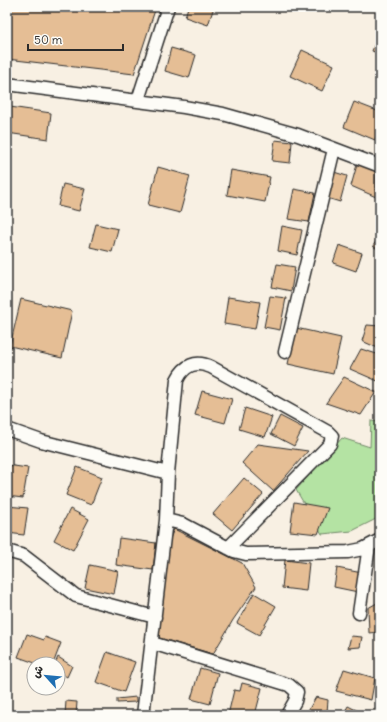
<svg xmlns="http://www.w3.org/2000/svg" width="387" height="722" font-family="Delius,'Playpen Sans Arabic',sans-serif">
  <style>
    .green { fill: #b4e3a3; stroke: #708767 }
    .building { fill: #e5be95; stroke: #2b2b2b }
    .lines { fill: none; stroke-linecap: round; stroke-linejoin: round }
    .street-casing { stroke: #2b2b2b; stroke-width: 15 }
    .street { stroke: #fdfcf7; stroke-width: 12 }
  </style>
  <rect width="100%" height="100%" fill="#f8f0e3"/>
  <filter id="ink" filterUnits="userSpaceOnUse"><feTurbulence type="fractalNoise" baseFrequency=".025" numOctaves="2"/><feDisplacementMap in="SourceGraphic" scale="8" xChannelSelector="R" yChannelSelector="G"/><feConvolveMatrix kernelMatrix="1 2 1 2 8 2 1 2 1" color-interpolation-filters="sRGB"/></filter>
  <g filter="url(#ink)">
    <path class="green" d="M 371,421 L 380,422 L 380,517 L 352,531 L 322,534 L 296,490 L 342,438 L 370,447 Z"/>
    <path class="building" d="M 7,7 L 156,7 L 134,74 L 7,59 Z
      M 188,7 L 214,7 L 208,25 L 185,17 Z
      M 380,31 L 380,54 L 372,51 Z
      M 171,48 L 196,55 L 189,78 L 165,71 Z
      M 302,50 L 334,65 L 322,91 L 290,76 Z
      M 354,102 L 380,112 L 380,128 L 375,140 L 344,127 Z
      M 10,107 L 51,113 L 48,139 L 7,133 Z
      M 275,140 L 292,142 L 290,163 L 272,161 Z
      M 358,161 L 376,170 L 376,197 L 351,186 Z
      M 158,167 L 190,176 L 180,213 L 148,205 Z
      M 231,170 L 270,177 L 265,202 L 227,195 Z
      M 334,172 L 347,176 L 340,202 L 327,198 Z
      M 63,184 L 85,189 L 79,211 L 58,206 Z
      M 294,189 L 315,193 L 309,222 L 288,219 Z
      M 96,224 L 118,229 L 112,252 L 90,247 Z
      M 282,226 L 302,230 L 297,255 L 278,251 Z
      M 380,235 L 380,251 L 373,246 Z
      M 339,245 L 362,253 L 356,271 L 333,263 Z
      M 277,264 L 295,267 L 291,291 L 272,287 Z
      M 270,296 L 286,298 L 280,330 L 264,327 Z
      M 228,297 L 260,302 L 255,329 L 224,324 Z
      M 21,299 L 72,311 L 62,358 L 10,346 Z
      M 367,325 L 380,326 L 380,349 L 362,341 Z
      M 296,328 L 341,338 L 333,374 L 288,364 Z
      M 361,349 L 380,355 L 380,382 L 350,369 Z
      M 344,377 L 376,392 L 361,415 L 326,403 Z
      M 202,391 L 232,399 L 225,423 L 195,415 Z
      M 245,408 L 272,417 L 265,437 L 239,429 Z
      M 280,416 L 303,428 L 294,446 L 271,434 Z
      M 258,444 L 308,451 L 273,491 L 242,463 Z
      M 7,465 L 28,468 L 23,498 L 7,496 Z
      M 77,467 L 102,477 L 91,505 L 66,495 Z
      M 244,478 L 263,494 L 232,530 L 213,514 Z
      M 294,502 L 328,508 L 318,534 L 290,531 Z
      M 7,506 L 28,508 L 24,535 L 7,533 Z
      M 70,509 L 89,519 L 73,550 L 54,540 Z
      M 174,529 L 242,563 L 256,587 L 233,620 L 213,654 L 159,638 L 164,553 Z
      M 119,538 L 156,543 L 153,570 L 116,565 Z
      M 285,560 L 309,563 L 306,591 L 282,588 Z
      M 90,565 L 118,571 L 114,594 L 85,588 Z
      M 337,568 L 362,573 L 358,592 L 334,587 Z
      M 377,585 L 380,586 L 380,632 L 369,633 L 368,608 L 377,603 Z
      M 254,593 L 276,606 L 259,635 L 237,623 Z
      M 27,634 L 44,640 L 45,637 L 61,643 L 53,664 L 38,664 L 18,657 Z
      M 351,636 L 362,637 L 360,647 L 348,648 Z
      M 107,652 L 135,662 L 124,692 L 96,682 Z
      M 58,657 L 72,666 L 67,677 L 59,672 L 58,664 L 55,664 Z
      M 200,668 L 218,673 L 210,704 L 191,699 Z
      M 344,669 L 375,678 L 371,700 L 336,691 Z
      M 242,683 L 262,688 L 255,715 L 228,715 L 234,690 L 240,691 Z
      M 136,697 L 136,702 L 117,703 L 117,699 Z
      M 316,697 L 328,700 L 327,712 L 331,715 L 303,715 L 306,714 Z
      M 66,701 L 77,702 L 76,715 L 65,715 Z
      M 348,706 L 366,715 L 343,715 Z"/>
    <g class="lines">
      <defs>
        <path id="street" d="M 7,84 L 184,107 L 223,114 L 298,135 L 380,166
          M 138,100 L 168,7
          M 285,352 L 334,149
          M 7,429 L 41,441 L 168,473
          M 166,520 L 183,524 L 234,551 L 246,554 L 348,552 L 363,549 L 380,540
          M 7,551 L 24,556 L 76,596 L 155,617
          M 359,613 L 369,546
          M 152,643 L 289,685 L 297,692 L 295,701 L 287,715
          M 143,715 L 166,520 L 168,473 L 177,380 C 184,365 196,360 211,367 L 328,432 L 332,436 L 330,444 L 228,548"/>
      </defs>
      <use href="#street" class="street-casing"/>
      <use href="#street" class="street"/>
    </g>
  </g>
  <rect width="387" height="722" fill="none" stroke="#fdfcf7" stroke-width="24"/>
  <rect x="12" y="12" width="363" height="698" fill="none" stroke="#2b2b2b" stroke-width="1.5" filter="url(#ink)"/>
  <g transform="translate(46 676) rotate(297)"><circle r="19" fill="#fdfcf7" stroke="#a9a8a5"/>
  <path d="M0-3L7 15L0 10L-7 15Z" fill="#1f6fb2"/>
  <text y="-6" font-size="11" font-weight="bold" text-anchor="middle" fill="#2b2b2b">ش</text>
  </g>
  <path d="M28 44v6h95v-6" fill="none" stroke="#2b2b2b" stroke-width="2"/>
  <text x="34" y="44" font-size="12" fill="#2b2b2b" stroke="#fdfcf7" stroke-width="3" paint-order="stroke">50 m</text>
</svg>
